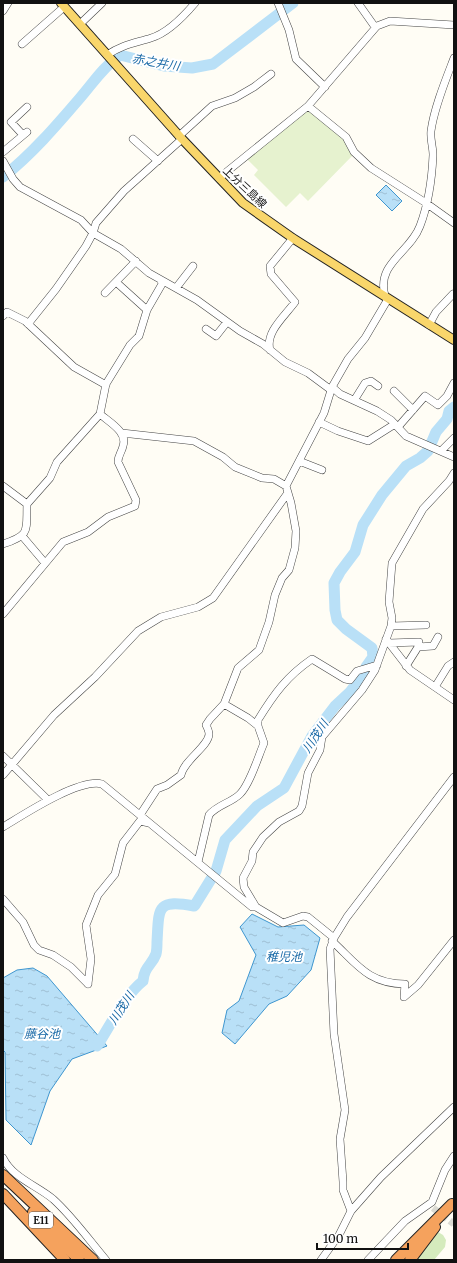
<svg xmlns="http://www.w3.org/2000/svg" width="457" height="1263" font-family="Merriweather,'Noto Sans JP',serif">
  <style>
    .grass { fill: #d5ebbd }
    .pitch { fill: #e6f2cf }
    .water { fill: url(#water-ripples); stroke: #3f96cf }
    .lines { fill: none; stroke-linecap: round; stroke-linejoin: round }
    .river { stroke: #b9e0f7; stroke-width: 11 }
    .minor-tunnel { stroke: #dbdad3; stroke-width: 7; stroke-dasharray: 7 3.5; stroke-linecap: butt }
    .minor-casing { stroke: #444; stroke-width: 8 }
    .major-casing { stroke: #222; stroke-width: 10 }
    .highway-casing { stroke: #222; stroke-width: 12 }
    .minor { stroke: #fff; stroke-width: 7 }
    .major { stroke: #f9d66b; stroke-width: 8 }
    .highway { stroke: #f5a25d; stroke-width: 10 }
    .labels { text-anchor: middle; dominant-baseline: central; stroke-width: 4; stroke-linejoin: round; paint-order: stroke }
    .shield { fill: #fff; stroke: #585858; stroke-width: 1 }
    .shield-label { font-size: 10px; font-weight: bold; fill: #111 }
    .street-label { font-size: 11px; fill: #111; stroke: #fff }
    .water-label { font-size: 12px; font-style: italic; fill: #1768a6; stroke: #fff }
  </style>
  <defs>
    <pattern id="water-ripples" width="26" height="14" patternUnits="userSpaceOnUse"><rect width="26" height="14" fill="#b9e0f7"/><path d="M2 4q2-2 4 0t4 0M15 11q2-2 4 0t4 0" fill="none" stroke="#9ebfd3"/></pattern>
  </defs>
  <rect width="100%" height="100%" fill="#fffdf5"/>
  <path class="grass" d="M 438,1232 L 443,1235 L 446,1240 L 445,1247 L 434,1260 L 416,1260 Z"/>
  <path class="pitch" d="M 307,109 L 344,137 L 354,154 L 308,201 L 300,193 L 286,207 L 254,175 L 258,170 L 247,159 Z"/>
  <path class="water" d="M 386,185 L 402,201 L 392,211 L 376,195 Z
    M 252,914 L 278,927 L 304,925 L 320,938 L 311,970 L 287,996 L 269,1004 L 235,1044 L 222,1033 L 227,1010 L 239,1001 L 256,955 L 240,927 Z
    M 33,968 L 47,976 L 107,1046 L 72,1059 L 50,1091 L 31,1145 L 6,1120 L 5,1052 L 3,1050 L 3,978 L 17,970 Z"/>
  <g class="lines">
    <path class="river" d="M 3,177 C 32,154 56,126 80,98 C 93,83 103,67 120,55 L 164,66 L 192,68 L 213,64 L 293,3
      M 97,1046 C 110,1026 125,995 143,981 C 144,967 152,965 156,954 C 157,950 157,945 157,942 C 159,908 156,899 194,906 L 195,905 L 216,871 L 225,840 L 257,806 L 284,788 L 312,736 L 335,706 L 350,692 L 365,672 L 366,667 L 373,657 L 372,648 L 346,629 L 337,620 L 335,610 L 334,583 L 340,572 L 355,552 L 363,525 L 382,495 L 406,466 L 420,458 L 428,451 L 436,432 L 447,419 L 449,411 L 454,407"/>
    <path class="minor-tunnel" d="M 433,1208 L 454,1224"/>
    <defs>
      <path id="minor" d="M 278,3 L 289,30 L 296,59 L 325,87
        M 358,3 L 375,27
        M 3,11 L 8,3
        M 80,24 L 102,3
        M 22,44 L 64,7
        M 107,55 C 121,45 135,43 151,38 C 168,33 184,16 195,3
        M 308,106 L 346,137 L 354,152 L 371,168 L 426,203 L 454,223
        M 23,135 L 11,122 L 27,107
        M 179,136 L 212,106 L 235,98 L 254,87 L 271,74
        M 133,139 L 158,161
        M 3,152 L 27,132
        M 3,161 L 13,179 L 20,187 L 81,220 L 93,233 L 121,249 L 149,273 L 197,300 L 240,331 L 263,344 L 285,362 L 308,373 L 331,390
        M 219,178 L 308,106 L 377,26 L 390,21 L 454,25
        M 116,282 L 147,310
        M 176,288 L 193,266
        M 105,293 L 136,261
        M 385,296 C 376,263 410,253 420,226 C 428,205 432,178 433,155 C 433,147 430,139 431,131 C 434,108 446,79 454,58
        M 3,316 L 7,312 L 25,321 L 74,367 L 106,385
        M 28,324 L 56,289 L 86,246 L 93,233 L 96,223 L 124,191 L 182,139
        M 429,325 L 436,312 L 453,294
        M 206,329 L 216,336 L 227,322
        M 270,350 C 265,332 285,316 295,302 L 271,274 L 270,266 L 293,238
        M 332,387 L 340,394 L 377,411 L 391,420 L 406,436 L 454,457
        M 394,391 L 413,410
        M 355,399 L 365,383 L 371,381 L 378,386
        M 319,422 L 338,431 L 368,441 L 395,424
        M 398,427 L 425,396 L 438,405 L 447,396 L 454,383
        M 122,433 L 194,441 L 223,457 L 235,467 L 262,478 L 274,479 L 286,486 L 291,503 L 296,531 L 295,548 L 289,570 L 282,578 L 275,595 L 269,622 L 259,650 L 238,668 L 224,704 L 210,719 L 206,725 C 207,727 209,731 209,734 C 209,746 184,760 181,775 L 167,785 L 157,789 L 140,815
        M 441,451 L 454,438
        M 299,461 L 322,470
        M 3,486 L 27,504
        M 286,486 L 324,413 L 332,387 L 348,359 L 365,338 L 388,299
        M 23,537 L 45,563
        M 3,544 C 31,535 26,531 27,504 L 50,478 L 57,462 L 100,414 L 106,384 L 130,345 L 139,336 L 147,310 L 162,284 L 161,280
        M 3,614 L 63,542 L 88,532 L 108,517 L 135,506 L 136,500 L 118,462 C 118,455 122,452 123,446 C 128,432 109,422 100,414
        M 391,626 L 426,625
        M 386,639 L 410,670 L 454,700
        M 389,643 L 419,642
        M 406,666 L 418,647 L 433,646 L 438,637
        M 435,687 L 448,666 L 454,662
        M 224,704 L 248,718 L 258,726
        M 3,756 L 48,800
        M 3,775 L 54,715 L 95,677 L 138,631 L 161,617 L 198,607 L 213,598 L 287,494
        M 3,827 C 23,815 79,778 102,784 L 252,907 L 256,907 L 283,923 L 303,916 L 308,917 L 334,938
        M 198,862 L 209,815 C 217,805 231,803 240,794 C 250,784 258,757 264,743 L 258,726 L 258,720 C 274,694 287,676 312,659 L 345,679 L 350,680 L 357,671 L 377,665
        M 3,899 L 23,922 L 34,945 L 39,950 L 53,955 L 71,967 L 88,984
        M 256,907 L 244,887 L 243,878 L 252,861 L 253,852 L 263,837 L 279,822 L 299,811 L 302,806 L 308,773 L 320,750 L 322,737 L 362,690 L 375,670 L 391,626 L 392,618 L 389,602 L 392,563 L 423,509 L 449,481 L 454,473
        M 332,941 C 356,963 368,984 405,984 L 404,997 L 418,985 L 454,940
        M 88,984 L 91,959 L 86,925 L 98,895 L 115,874 L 123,843 L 140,821 L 149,823
        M 3,1158 C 13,1178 36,1185 53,1199 C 73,1217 89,1240 106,1260
        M 351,1211 L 343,1190 L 343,1182 L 340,1139 L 345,1110 L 334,1034 L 330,949 L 334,938 L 347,917 L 454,777
        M 321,1260 L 339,1235 L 351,1211 L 381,1177 L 454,1107
        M 368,1260 L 405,1221 L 432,1202 L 445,1170 L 454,1156"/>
      <path id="major" d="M 61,3 L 182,139 L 243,203 L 294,239 L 454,340"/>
      <path id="highway" d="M 3,1175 L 93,1260
        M 3,1194 L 65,1260
        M 33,1212 L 79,1260
        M 396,1260 L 452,1204
        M 410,1260 L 435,1227"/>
    </defs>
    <use href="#minor" class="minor-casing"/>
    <use href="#major" class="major-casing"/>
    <use href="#highway" class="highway-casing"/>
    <use href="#minor" class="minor"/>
    <use href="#major" class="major"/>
    <use href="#highway" class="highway"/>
  </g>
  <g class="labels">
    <rect class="shield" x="29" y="1212" width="24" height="16" rx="3"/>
    <g class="shield-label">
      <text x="41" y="1220">E11</text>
    </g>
    <g class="street-label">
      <text transform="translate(245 187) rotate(43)">上分三島線</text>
    </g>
    <g class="water-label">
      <text transform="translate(156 62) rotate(10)">赤之井川</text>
      <text transform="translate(315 736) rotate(-56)">川茂川</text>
      <text x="284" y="956">稚児池</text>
      <text transform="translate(121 1008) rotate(-57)">川茂川</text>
      <text x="42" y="1033">藤谷池</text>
    </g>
  </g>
  <rect width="457" height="1263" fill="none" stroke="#111111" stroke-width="8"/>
  <path d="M317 1243v6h91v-6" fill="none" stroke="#111111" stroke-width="2"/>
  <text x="323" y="1243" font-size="12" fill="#111111" stroke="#ffffff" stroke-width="3" paint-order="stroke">100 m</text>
</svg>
